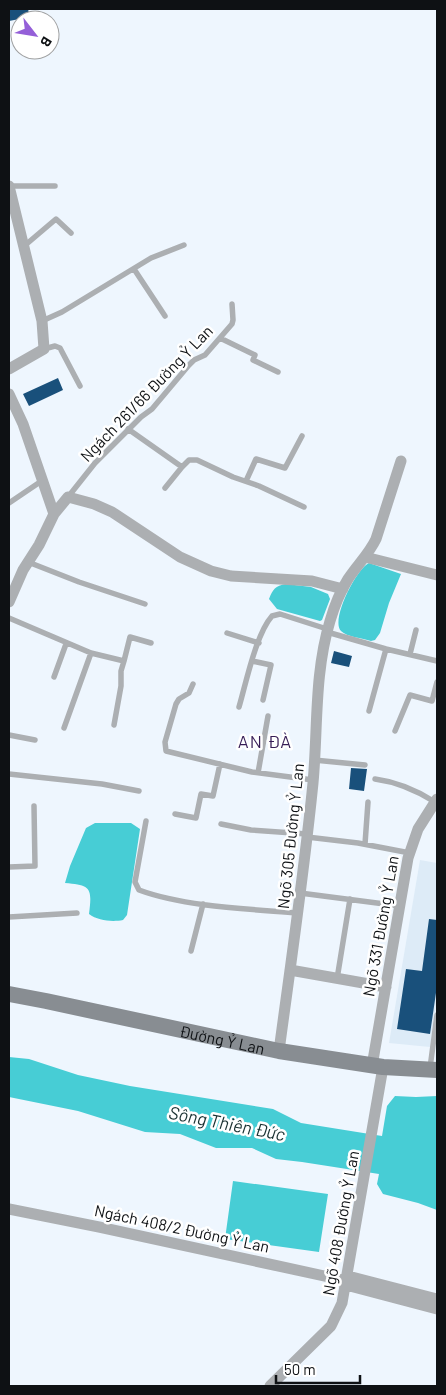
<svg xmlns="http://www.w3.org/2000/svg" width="446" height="1395" font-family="Barlow,sans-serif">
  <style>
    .built { fill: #ddebf7 }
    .water { fill: #47cdd5 }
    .building { fill: #19507b }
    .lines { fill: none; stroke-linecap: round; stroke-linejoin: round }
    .lane { stroke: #acafb2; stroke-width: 5.5 }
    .street { stroke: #acafb2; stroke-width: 11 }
    .secondary { stroke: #888d92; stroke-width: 16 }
    .labels { text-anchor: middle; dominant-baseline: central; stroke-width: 5; stroke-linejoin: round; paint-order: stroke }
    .street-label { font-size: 16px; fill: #0e1114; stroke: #fff }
    .neighbourhood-label { font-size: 18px; letter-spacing: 1px; fill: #371d56; stroke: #fff }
    .water-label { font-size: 18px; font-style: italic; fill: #1a3132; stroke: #fff }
  </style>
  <rect width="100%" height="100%" fill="#eef6fe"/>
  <path class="built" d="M 420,860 L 437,863 L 437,997 L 430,1047 L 389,1043 Z"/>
  <path class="water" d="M 369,563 L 401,574 L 389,603 L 380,633 L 375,640 L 371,641 C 362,638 347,637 341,631 C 330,620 357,568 369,563 Z
    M 286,584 L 311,587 L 328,594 L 330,599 L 322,620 L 320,621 L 277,609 L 269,599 C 273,589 275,586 286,584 Z
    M 95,823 L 131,823 L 140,829 L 127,915 L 123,920 C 113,922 98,921 89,914 C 92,889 92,885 65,883 L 70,866 L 86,828 Z
    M 9,1057 L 29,1059 L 78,1075 L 130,1086 L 273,1109 L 301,1123 L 382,1136 L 387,1106 L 395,1096 L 416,1097 L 437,1096 L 437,1210 L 418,1203 L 383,1194 L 377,1184 L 379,1174 L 302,1162 L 276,1159 L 252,1148 L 216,1148 L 180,1134 L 145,1132 L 78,1111 L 9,1097 Z
    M 233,1181 L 328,1194 L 319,1252 L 225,1239 Z"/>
  <path class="building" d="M 9,9 L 28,9 L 30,17 L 9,21 Z
    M 58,378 L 63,390 L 29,406 L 23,394 Z
    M 334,651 L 352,656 L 349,667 L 331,663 Z
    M 351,768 L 367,769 L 364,791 L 349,789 Z
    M 429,919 L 437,920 L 437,986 L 430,1034 L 397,1029 L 406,969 L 422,971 Z"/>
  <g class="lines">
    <path class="lane" d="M 9,186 L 55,186
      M 23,247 L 56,219 L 71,233
      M 134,269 L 165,316
      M 42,321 L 62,312 L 151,258 L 184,245
      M 220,338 L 255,355 L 253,360 L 278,372
      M 44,349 L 55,346 L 60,348 L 80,386
      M 128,429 L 182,467 L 189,460 L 197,460 L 233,477 L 259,486 L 304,507
      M 246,481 L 256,459 L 285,468 L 302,436
      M 165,488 L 182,467
      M 68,497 L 95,463 L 141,417 L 152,409 L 189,365 L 194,360 L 205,355 L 232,324 L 233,320 L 232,304
      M 9,503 L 43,480
      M 28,562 L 79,582 L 145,604
      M 9,618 L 91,653 L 124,661 L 121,671 L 121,686 L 114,725
      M 327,632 L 386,649 L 437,661
      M 227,633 L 259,643
      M 410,654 L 416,630
      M 124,661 L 130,637 L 151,643
      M 252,661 L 271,665 L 263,700
      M 54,677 L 66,644
      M 193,684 L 189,693 L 179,699 L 176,704 L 165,742 L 166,751 L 252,772 L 313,780
      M 239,707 C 246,683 256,634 272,616 L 280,614 L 327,629
      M 369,711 L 386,649
      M 64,728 L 91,653
      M 395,731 L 410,695 L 432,701 L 437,682
      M 9,735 L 35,740
      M 314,760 L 365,765
      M 258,773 L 268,716
      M 9,774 L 102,784 L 139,791
      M 375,779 C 398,782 416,790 435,802
      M 175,814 L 196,818 L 201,794 L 213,796 L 220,764
      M 146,821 L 135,882 L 139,890 C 185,907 249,909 298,913
      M 221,824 L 251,830 L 307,834
      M 307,837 L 358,843 L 410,853
      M 365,844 L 368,802
      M 9,867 L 35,866 L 34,806
      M 300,893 L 400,906
      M 9,917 L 77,913
      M 191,951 L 203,904
      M 337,979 L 350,899
      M 430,1068 L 437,1015"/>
    <path class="street" d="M 9,186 L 42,321 L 44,349 L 9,369
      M 9,394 L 23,424 L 54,514 L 39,545 L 23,570 L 9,602
      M 54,514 L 68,497 L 94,504 L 112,512 L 180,557 L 211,571 L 231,576 L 312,581 L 343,589
      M 365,557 L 437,575
      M 290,970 L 386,987
      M 279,1051 C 291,962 304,873 313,783 C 318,729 314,674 330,621 C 334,607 340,592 348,579 C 357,565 369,554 376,539 L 401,461
      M 372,1066 L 408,858 L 418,829 L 437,799
      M 9,1209 L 99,1227 L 347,1281
      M 348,1276 L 437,1299
      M 346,1285 L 437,1309
      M 270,1386 L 331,1326 L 342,1303 L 383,1067"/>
    <path class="secondary" id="s1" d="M 9,994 L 46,1001 L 279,1051 L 383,1067 L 437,1070"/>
  </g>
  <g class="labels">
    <g class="street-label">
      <text transform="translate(146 393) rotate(-46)">Ngách 261/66 Đường Ỷ Lan</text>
      <text transform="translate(290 836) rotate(-84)">Ngõ 305 Đường Ỷ Lan</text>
      <text transform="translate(380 926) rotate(-80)">Ngõ 331 Đường Ỷ Lan</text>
      <text stroke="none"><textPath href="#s1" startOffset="218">Đường Ỷ Lan</textPath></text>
      <text transform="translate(340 1223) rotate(-80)">Ngõ 408 Đường Ỷ Lan</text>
      <text transform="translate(182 1228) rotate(12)">Ngách 408/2 Đường Ỷ Lan</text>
    </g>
    <g class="neighbourhood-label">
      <text x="265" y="741">AN ĐÀ</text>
    </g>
    <g class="water-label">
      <text transform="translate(227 1123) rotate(11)">Sông Thiên Đức</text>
    </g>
  </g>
  <rect width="446" height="1395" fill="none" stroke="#0e1114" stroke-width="20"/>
  <g transform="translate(35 35) rotate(121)"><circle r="24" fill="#ffffff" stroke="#9fa0a1"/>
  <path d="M0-4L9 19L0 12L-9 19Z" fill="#945fd8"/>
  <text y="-8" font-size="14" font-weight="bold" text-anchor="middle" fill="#0e1114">B</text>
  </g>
  <path d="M276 1375v8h84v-8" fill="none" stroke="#0e1114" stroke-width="2.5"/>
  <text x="284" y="1375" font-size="15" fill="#0e1114" stroke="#ffffff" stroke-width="4" paint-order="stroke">50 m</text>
</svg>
